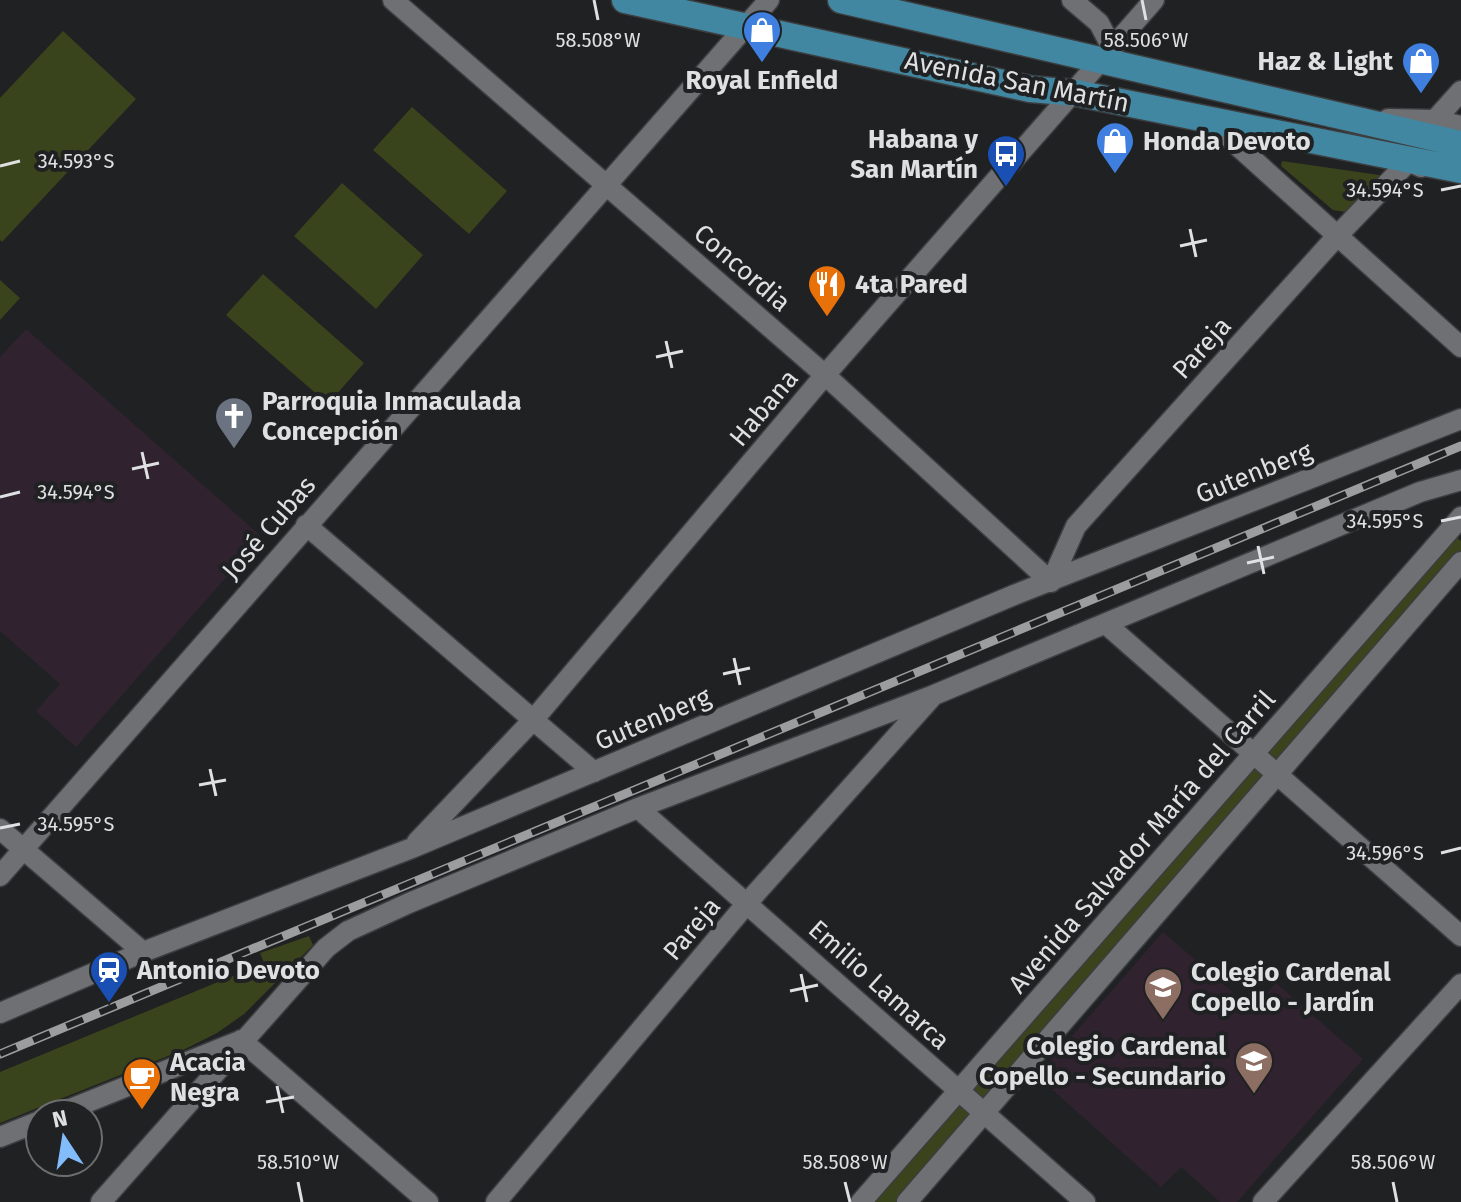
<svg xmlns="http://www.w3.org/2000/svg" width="1461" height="1202" font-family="'Fira Sans',sans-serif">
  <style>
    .education { fill: #30232f }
    .green { fill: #3a441c }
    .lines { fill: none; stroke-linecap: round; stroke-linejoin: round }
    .minor-casing { stroke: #3c3d3f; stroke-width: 23 }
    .major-casing { stroke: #3c3d3f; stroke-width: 29 }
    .minor { stroke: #6f7073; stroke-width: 20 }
    .major { stroke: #4287a1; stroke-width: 26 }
    .rail-casing { stroke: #9c9d9e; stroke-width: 9 }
    .rail { stroke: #1f2123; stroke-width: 6; stroke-dasharray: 18; stroke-linecap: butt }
    .ticks { fill: none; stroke: #dfe0e1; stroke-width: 3 }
    .labels { text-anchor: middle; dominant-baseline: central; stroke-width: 8; stroke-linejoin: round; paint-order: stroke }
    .poi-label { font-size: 26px; font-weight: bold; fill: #dfe0e1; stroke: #1f2123; text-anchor: start }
    .street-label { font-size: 26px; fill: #dfe0e1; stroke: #1f2123 }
    .ticks-label { font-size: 20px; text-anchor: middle; fill: #dfe0e1; stroke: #1f2123; stroke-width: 8; stroke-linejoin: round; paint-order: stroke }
  </style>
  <rect width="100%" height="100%" fill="#1f2123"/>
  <path class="education" d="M 26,329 L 262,537 L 76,747 L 36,711 L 60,684 L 0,631 L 0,357 Z
    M 1163,932 L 1252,1009 L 1276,983 L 1363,1059 L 1237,1202 L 1220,1202 L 1181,1167 L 1161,1187 L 1037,1076 Z"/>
  <path class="green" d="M 63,31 L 136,99 L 2,242 L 0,240 L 0,98 Z
    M 412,107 L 507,191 L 469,234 L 373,150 Z
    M 1282,161 L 1386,176 L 1346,212 L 1333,210 L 1281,166 Z
    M 342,183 L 423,255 L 376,309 L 294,236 Z
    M 263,274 L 364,363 L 328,404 L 226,315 Z
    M 0,280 L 20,298 L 0,320 Z
    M 1449,531 L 1461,541 L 1461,562 L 907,1202 L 861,1202 Z
    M 309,936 L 313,945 L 244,1014 L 217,1033 L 183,1050 L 0,1123 L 0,1072 L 264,963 L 260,953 Z"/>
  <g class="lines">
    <defs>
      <path id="minor" d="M 393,0 L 825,375 L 1051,582
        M 1072,0 L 1099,23 L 1112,48
        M 1388,119 L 1435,120 L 1461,126
        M 1209,120 L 1461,347
        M 1435,120 L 1461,91
        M 306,525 L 594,772
        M 1051,582 L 1076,526 L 1338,235 L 1409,161 L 1421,167
        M 1106,624 L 1461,936
        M 638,808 L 1085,1202
        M 0,829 L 143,952
        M 417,842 L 534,719 L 825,375 L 1154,0
        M 0,876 L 769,0
        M 0,1013 L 143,952 L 412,848 L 1014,595 L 1461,419
        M 241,1040 L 428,1202
        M 58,1114 L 237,1042
        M 0,1137 L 40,1121
        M 101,1202 L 326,948 L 348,931 L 409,903 L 638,808 L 934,695 L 1420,492 L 1461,480
        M 496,1202 L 748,902 L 931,698
        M 861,1202 L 1461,517
        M 907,1202 L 1461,562
        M 1263,1202 L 1461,984"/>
      <path id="major" d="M 625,0 L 1030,89 L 1076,93 L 1461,170
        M 841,0 L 1461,144"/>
    </defs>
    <use href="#minor" class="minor-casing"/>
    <use href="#major" class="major-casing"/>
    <use href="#minor" class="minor"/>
    <use href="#major" class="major"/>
    <defs>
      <path id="rail" d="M 0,1054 L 1461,446"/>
    </defs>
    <use href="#rail" class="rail-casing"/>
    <use href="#rail" class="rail"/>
  </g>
  <path class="ticks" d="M 594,0 L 598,20M 1142,0 L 1146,20M 0,166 L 20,161M 1441,190 L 1461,186M 1190,229 L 1196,257M 1180,246 L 1207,240M 666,341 L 672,368M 656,357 L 683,351M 142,452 L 148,479M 132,469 L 159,463M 0,497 L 20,492M 1441,521 L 1461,517M 1258,546 L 1264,574M 1247,563 L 1274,557M 734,658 L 740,685M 723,674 L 750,668M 210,769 L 216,796M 199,785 L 226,780M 0,828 L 20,824M 1441,853 L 1461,848M 801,974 L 807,1002M 790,991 L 818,985M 277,1086 L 283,1113M 266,1102 L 294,1097M 298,1182 L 302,1202M 845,1182 L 850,1202M 1393,1182 L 1397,1202"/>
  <defs>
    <symbol id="shop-pin" viewBox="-11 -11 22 30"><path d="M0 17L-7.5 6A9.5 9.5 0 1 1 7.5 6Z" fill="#3f7fe0" stroke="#1f2123"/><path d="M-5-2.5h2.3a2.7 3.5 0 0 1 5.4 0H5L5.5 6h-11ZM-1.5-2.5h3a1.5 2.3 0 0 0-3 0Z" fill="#fff"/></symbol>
    <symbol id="bus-pin" viewBox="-11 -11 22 30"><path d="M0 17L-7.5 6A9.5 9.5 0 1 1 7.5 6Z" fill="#1a4fb4" stroke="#1f2123"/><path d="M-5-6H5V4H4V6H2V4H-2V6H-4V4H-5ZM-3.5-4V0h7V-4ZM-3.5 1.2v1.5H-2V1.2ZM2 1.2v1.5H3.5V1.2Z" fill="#fff"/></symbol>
    <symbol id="restaurant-pin" viewBox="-11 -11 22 30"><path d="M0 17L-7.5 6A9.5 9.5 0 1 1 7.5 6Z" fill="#e8710a" stroke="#1f2123"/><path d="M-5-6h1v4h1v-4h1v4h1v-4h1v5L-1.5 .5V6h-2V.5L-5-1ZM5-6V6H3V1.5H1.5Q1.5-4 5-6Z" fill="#fff"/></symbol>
    <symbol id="church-pin" viewBox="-11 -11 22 30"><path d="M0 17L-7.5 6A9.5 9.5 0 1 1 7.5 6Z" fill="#6b7280" stroke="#1f2123"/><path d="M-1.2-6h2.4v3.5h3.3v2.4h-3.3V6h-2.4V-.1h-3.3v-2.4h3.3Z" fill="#fff"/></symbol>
    <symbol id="station-pin" viewBox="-11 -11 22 30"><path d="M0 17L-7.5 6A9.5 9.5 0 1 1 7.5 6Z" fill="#1a4fb4" stroke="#1f2123"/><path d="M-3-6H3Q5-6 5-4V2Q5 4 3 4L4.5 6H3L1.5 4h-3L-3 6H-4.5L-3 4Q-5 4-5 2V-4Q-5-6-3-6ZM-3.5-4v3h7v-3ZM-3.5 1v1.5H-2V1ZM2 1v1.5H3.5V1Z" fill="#fff"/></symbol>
    <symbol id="school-pin" viewBox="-11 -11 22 30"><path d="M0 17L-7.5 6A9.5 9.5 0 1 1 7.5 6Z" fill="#8d6e63" stroke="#1f2123"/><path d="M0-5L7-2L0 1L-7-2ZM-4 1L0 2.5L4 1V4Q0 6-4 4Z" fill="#fff"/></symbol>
    <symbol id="cafe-pin" viewBox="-11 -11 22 30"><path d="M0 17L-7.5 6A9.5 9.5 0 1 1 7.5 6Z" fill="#e8710a" stroke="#1f2123"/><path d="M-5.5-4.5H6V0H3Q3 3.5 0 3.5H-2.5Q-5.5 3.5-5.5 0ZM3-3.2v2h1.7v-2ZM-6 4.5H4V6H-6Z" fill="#fff"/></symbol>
  </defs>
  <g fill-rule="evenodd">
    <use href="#shop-pin" x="740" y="8" width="44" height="60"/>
    <use href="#shop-pin" x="1399" y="39" width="44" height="60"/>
    <use href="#shop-pin" x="1093" y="119" width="44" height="60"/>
    <use href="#bus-pin" x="984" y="132" width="44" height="60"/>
    <use href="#restaurant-pin" x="805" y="262" width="44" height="60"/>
    <use href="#church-pin" x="212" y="394" width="44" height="60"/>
    <use href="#station-pin" x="87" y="948" width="44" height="60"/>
    <use href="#school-pin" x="1141" y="965" width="44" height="60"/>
    <use href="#school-pin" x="1232" y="1039" width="44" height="60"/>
    <use href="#cafe-pin" x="120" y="1055" width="44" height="60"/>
  </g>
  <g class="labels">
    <g class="poi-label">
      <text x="1393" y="61" text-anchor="end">Haz &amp; Light</text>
      <text x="762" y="80" text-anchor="middle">Royal Enfield</text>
      <text x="978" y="139" text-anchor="end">Habana y<tspan x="978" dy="30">San Martín</tspan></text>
      <text x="1143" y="141">Honda Devoto</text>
      <text x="855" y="284">4ta Pared</text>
      <text x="262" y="401">Parroquia Inmaculada<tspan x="262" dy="30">Concepción</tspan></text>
      <text x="137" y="970">Antonio Devoto</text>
      <text x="1191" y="972">Colegio Cardenal<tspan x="1191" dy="30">Copello - Jardín</tspan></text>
      <text x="1226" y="1046" text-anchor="end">Colegio Cardenal<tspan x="1226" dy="30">Copello - Secundario</tspan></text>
      <text x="170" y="1062">Acacia<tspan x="170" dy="30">Negra</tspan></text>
    </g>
    <g class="street-label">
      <text transform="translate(1017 82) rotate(11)">Avenida San Martín</text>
      <text transform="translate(742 268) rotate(41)">Concordia</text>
      <text transform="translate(1202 348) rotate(-48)">Pareja</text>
      <text transform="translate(764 408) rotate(-50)">Habana</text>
      <text transform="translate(1254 473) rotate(-22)">Gutenberg</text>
      <text transform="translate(269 528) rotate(-49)">José Cubas</text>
      <text transform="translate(653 719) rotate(-23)">Gutenberg</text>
      <text transform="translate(1142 842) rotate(-49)">Avenida Salvador María del Carril</text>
      <text transform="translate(692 929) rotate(-50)">Pareja</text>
      <text transform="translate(879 985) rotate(42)">Emilio Lamarca</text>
    </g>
  </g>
  <g class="ticks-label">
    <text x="598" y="47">58.508°W</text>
    <text x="1146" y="47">58.506°W</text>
    <text x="76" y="168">34.593°S</text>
    <text x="1385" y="197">34.594°S</text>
    <text x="76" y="499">34.594°S</text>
    <text x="1385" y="528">34.595°S</text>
    <text x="76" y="831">34.595°S</text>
    <text x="1385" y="860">34.596°S</text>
    <text x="298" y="1169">58.510°W</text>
    <text x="845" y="1169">58.508°W</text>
    <text x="1393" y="1169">58.506°W</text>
  </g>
  <g transform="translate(64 1138) rotate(348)"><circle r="38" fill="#1f2123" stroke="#6c6d6f" stroke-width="2"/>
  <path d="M0-6L14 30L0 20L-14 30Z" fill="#82bcfa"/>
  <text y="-12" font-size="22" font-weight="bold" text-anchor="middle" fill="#dfe0e1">N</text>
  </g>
</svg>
